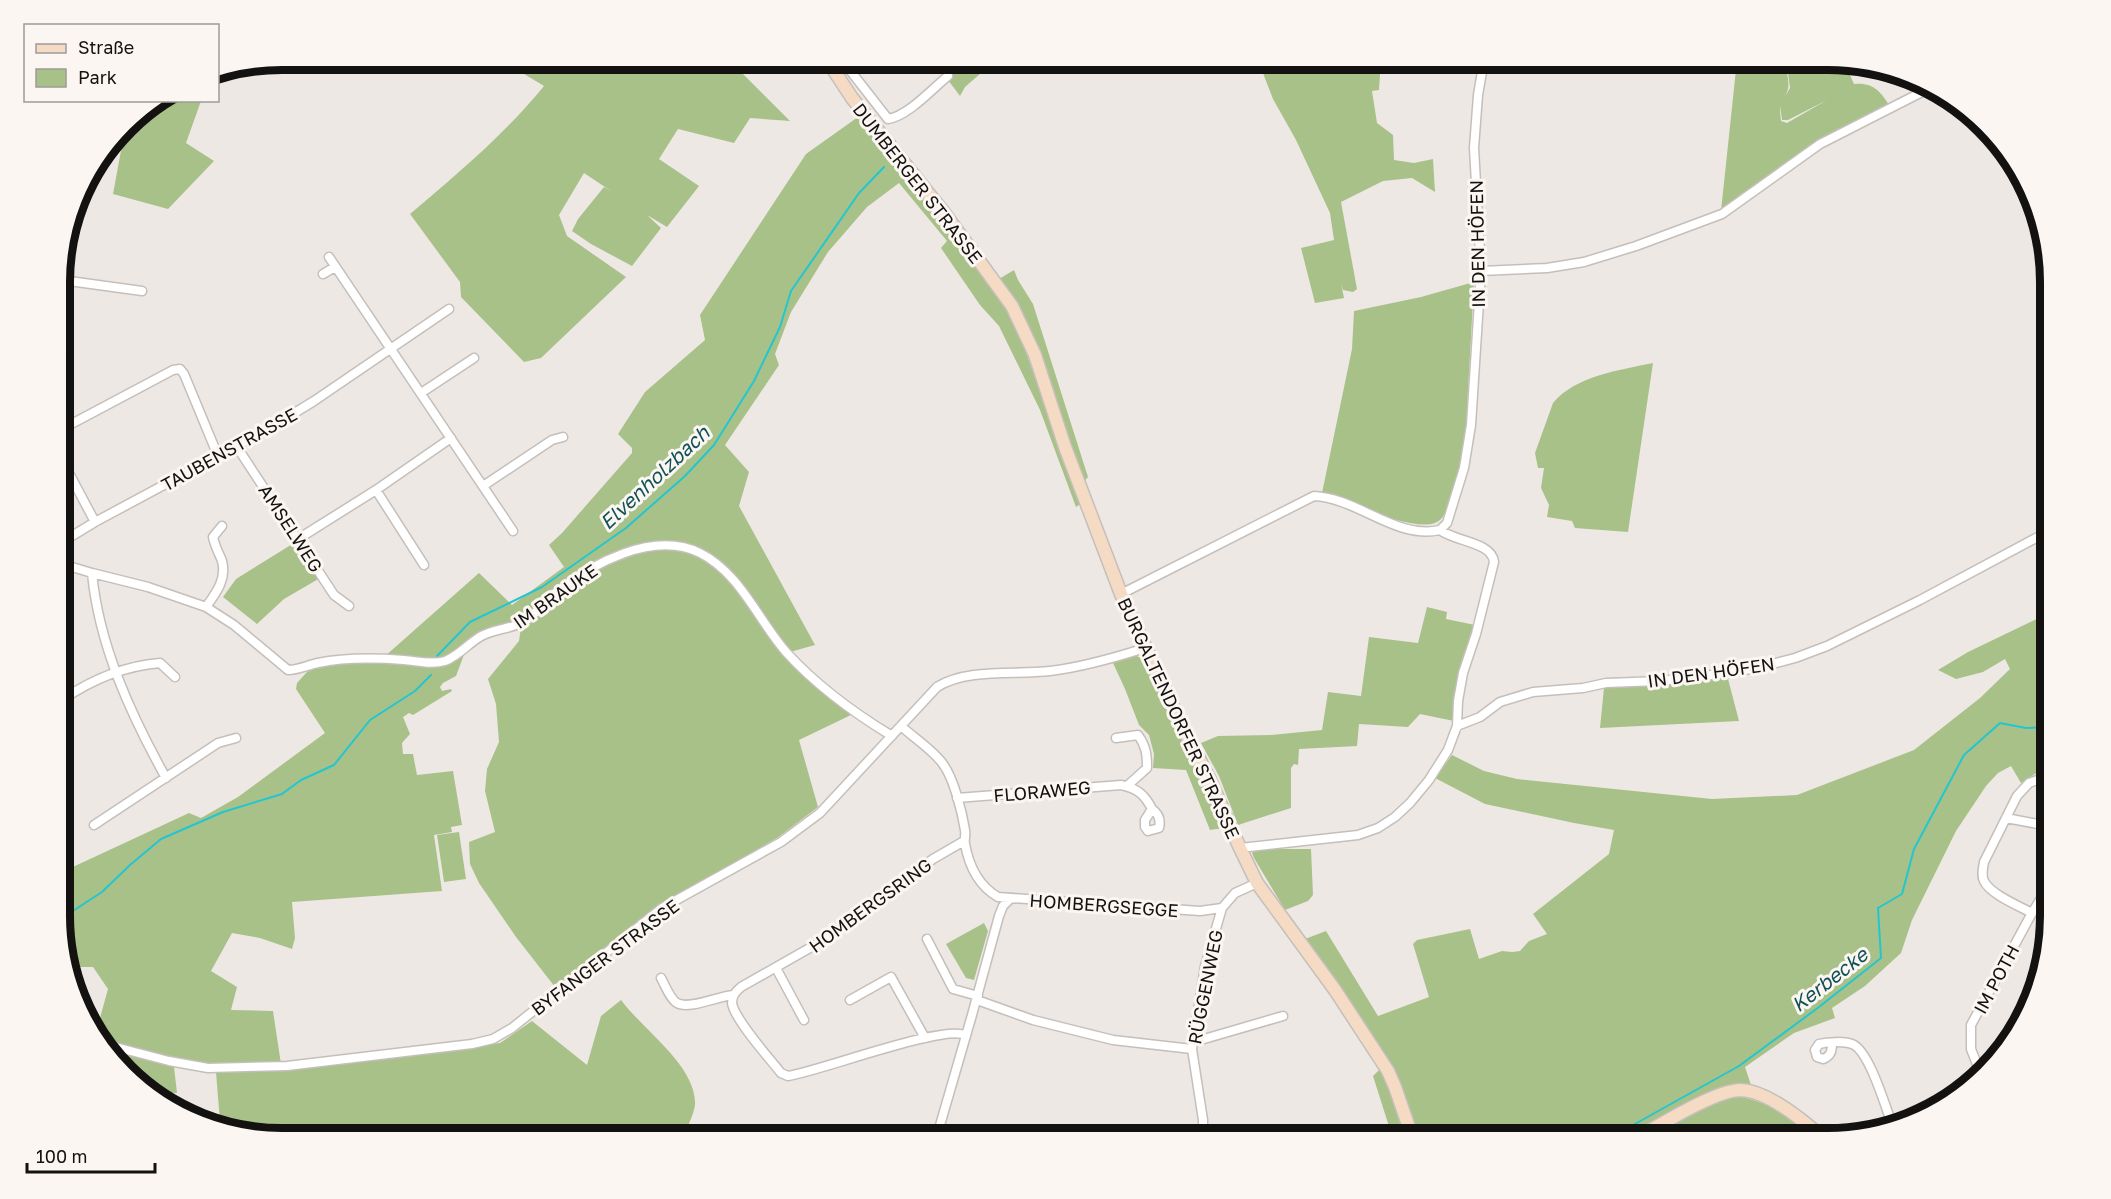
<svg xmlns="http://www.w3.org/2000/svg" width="2111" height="1199" font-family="'Golos Text',sans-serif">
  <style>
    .green { fill: #a8c188 }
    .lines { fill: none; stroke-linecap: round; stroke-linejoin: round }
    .stream { stroke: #23c6d0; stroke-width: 2 }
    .minor-casing { stroke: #c4bfbb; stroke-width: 11 }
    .secondary-casing { stroke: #c4bfbb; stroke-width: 15 }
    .minor { stroke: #fff; stroke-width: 8 }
    .secondary { stroke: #f5dac4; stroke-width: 12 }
    .labels { text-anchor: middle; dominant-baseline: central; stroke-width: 6; stroke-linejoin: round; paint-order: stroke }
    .street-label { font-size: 18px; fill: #131210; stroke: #fbf6f2 }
    .water-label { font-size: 20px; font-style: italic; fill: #125256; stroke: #fbf6f2 }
    .rim { fill: none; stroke: #131210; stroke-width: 8 }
  </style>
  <rect width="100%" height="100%" fill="#eee8e5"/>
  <path class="green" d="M 501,60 L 729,60 L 790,121 L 750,118 L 734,143 L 678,129 L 659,159 L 699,186 L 667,227 L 647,215 L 661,228 L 632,266 L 591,244 L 572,231 L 578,219 L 604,187 L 611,191 L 584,173 L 559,215 L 567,236 L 626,277 L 541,358 L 524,362 L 461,297 L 460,282 L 410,214 C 458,173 504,135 544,86 Z
    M 933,60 L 996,60 L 965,87 L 960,96 Z
    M 1258,60 L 1381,60 L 1379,90 L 1372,91 L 1377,123 L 1393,135 L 1394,160 L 1414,163 L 1433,159 L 1435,192 L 1412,178 L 1383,181 L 1341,202 L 1357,289 L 1353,292 L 1343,290 L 1341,283 L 1344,298 L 1315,303 L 1301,248 L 1334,240 L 1330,213 L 1296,140 L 1273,99 Z
    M 1737,60 L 1788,60 C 1784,69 1790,79 1788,89 C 1783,106 1778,98 1781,121 L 1787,123 L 1827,100 L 1788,120 L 1782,120 L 1780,105 L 1790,88 L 1787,65 L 1790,60 L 1829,60 L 1845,64 L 1854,84 C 1873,82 1880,91 1890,106 L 1852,124 L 1721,211 Z
    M 159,101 L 201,101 L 186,143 L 214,161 L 168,209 L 113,194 L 125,129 L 135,115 Z
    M 858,117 L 888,149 L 1010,307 L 1080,504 L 1076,507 L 1040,410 L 999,326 L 980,305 L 941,248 L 947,241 L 899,183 L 867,207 L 828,252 L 791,312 L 775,354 L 779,365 L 725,445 L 749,472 L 739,506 L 815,645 L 790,652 L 716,559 L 660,545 L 590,566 L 530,615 L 515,624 L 478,634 L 452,655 L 435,660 L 384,657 L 479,573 L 512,605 L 564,567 L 549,545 L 562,533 L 632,453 L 632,448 L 618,434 L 645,392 L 705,340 L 700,315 L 806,154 Z
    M 1014,270 L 1018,280 L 1033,304 L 1088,477 L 1080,486 L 1036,355 L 994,282 Z
    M 1474,282 L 1465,446 C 1461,464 1452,509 1440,520 C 1422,537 1344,501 1322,493 L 1352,349 L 1354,311 L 1421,297 Z
    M 1653,363 L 1628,532 L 1575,528 L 1572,521 L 1547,517 L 1549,505 L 1541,488 L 1544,468 L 1538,468 L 1535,453 L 1553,403 C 1575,376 1620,370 1653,363 Z
    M 294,543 L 320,578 L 284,599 L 257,624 L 223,597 L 236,579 Z
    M 661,547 L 686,549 L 713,562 L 737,585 L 784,656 L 853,714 L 799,740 L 818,807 L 777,838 L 660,905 L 555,987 L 516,937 L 479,883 L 470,864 L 469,842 L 495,832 L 485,791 L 487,769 L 499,742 L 496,704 L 488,679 L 519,641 L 521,627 C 551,600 584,567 624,554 C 636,551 649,550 661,547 Z
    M 1427,607 L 1447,612 L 1446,619 L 1475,625 L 1459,670 L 1454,721 L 1420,714 L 1408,727 L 1359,724 L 1357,746 L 1299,749 L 1298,765 L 1294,764 L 1291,768 L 1291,808 L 1238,825 L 1219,776 L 1201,743 L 1218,736 L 1271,735 L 1322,730 L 1328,692 L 1361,696 L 1369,637 L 1418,643 Z
    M 2051,612 L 2051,769 L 2041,770 L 2021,783 L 2011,766 L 1998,773 L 1986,786 L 1956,831 L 1912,920 L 1901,953 L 1865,986 L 1832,1008 L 1835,1018 L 1794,1033 L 1745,1067 L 1751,1085 L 1722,1088 L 1622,1139 L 1393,1139 L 1373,1076 L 1387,1062 L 1305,939 L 1326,931 L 1378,1016 L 1429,997 L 1413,944 L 1417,940 L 1470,929 L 1479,959 L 1502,951 L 1512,952 L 1520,951 L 1529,941 L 1547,934 L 1533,914 L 1609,854 L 1614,830 L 1574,823 L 1485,804 L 1435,778 L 1452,755 L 1484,771 L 1517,779 L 1712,799 L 1797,795 L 1914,750 L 1980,698 L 2010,669 L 2005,659 L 1983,672 L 1956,679 L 1938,670 L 1968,652 Z
    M 465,652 L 456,676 L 443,683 L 440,687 L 442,691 L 451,689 L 452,691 L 413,715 L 409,713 L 403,717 L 410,734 L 402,743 L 403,754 L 413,754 L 417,775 L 453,771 L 462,825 L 451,827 L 452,832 L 434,835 L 442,891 L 292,902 L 295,938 L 292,949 L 260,938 L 232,933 L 211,971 L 237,987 L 231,1010 L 273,1011 L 281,1064 L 214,1066 L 182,1062 L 96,1038 L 93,1028 L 100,1018 L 108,989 L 93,967 L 70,967 L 62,946 L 62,872 L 189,813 L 201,818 L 238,797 L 325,733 L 296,689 L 297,683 L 307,672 L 319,667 L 340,662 L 387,661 L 443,665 Z
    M 1134,655 L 1144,659 L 1224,828 L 1210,830 L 1186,770 L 1153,768 L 1154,754 L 1149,735 L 1139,725 L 1125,689 L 1113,663 Z
    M 1727,675 L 1739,721 L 1600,728 L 1604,688 L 1682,682 Z
    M 459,832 L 466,879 L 444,882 L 437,835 Z
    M 1257,849 L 1311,849 L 1313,895 L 1308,901 L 1285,910 L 1254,858 L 1252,853 Z
    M 984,923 L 988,931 L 974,980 L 966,978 L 946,944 Z
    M 621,1000 C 642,1029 697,1066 695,1105 C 694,1113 689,1123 686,1131 L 717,1139 L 282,1139 L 220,1122 L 216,1072 L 422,1053 L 500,1043 L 532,1021 L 587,1065 L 601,1016 Z
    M 105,1047 L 174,1067 L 177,1093 L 153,1092 Z
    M 1730,1096 C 1764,1097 1790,1118 1815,1139 L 1645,1139 L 1721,1099 Z"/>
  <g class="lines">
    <path class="stream" d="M 437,656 L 470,622 L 542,587 L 626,528 L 685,476 L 714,445 L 754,381 L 780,327 L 791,291 L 859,193 L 884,167
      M 62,918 L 102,892 L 130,865 L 161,839 L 223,812 L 282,794 L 301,780 L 334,765 L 370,720 L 415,691 L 431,675
      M 1608,1139 L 1739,1066 L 1819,1007 L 1881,958 L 1878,908 L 1902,894 L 1914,849 L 1964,755 L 2000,723 L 2026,728 L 2051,727"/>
    <defs>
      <path id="minor" d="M 842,60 L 888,119 C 908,116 932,89 948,76
        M 329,257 L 513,531
        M 1481,271 L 1547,268 L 1584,262 L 1636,246 L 1722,214 L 1820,144 L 1922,92
        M 323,274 L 335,267
        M 62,280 L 142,291
        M 421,393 L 474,358
        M 62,429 L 173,370 L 180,369 L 184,374 L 218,456
        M 237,447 L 334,595 L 349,606
        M 62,460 L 95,522
        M 483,486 L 552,440 L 563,437
        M 376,490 L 424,565
        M 298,539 L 376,490 L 451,438
        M 62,542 L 95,522 L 270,428 L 314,401 L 449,309
        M 62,564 L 92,573 L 148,587 L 206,607 L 234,625 L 288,670 C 299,670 308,665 318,663 C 346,657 377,658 404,660 C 417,661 432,665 445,661 C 458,656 467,645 478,638 C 492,628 511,630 525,621 C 536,614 544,602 555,593 C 591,564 653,530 700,553 C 740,573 758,620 786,652 C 816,685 854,713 892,736
        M 92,573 C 99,646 131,715 166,778
        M 1121,594 L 1314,496 C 1358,498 1396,540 1440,530 L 1447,523 L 1464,468 L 1471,425 L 1481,271 L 1474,148 L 1478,95 L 1484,60
        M 206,607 C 216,593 227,579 222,561 C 219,553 215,547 213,537 L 222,526
        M 62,700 C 91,680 124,666 160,663 L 175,677
        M 901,726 C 914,738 933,750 943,764 C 954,779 962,812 965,830 C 966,835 964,839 965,844 C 969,866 979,886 998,897 L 1200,911 L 1222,908 L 1235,893 L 1257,883
        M 1457,726 L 1480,717 L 1500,702 L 1533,692 L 1583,688 L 1606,683 L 1660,681 L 1728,673 L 1761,667 L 1795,658 L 1827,646 L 1920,600 L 2051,530
        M 1116,738 L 1138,735 C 1146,746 1147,754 1147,768 L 1127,786
        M 957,798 L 1121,785 C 1137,788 1145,795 1152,809 L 1145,820 L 1145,827 L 1148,831 L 1159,828 C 1161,820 1159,814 1152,809
        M 2006,818 L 2043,825 L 2051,824
        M 94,825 L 218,743 L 236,738
        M 964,841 L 933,859 L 822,941 L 741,987 C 735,992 732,996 732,1003 C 734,1019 770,1059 781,1073 L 788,1076 C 817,1072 950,1022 966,1036
        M 1240,848 L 1358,835 L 1378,828 L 1395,817 L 1410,803 L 1429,780 L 1448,750 L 1457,726 L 1458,701 L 1463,673 L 1476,634 L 1494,562 C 1492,542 1456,542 1440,530
        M 2032,913 C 2019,906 1990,894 1984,881 C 1981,875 1983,869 1984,862 L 2017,796 L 2029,783 L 2051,775
        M 927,939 L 953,989 L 978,996
        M 776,968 L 804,1020
        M 661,978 C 665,985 670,999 677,1003 C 689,1010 719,996 733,995
        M 850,1000 L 891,977 L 925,1038
        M 977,1000 L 1033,1020 L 1113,1040 L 1192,1049
        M 1194,1040 L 1204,1039 L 1283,1016
        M 100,1043 L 169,1061 L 208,1068 L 287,1066 L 472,1044 L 493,1039 L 512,1028 L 662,908 L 781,842 L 820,813 L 937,687 C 967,668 1015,675 1050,671 C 1083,667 1114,658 1145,648
        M 1832,1043 C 1832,1051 1831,1056 1823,1059 L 1817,1057 L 1815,1050 L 1819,1044 C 1828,1042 1843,1041 1852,1044 C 1869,1050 1885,1106 1892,1124
        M 1982,1077 L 1971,1049 L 1971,1025 L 2032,913 L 2043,895 L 2051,887
        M 936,1139 L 972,1015 L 999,916 L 1003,906 L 1010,899
        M 1203,1139 L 1203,1120 L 1192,1049 L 1205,966 L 1222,908"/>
      <path id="secondary" d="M 827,60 L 852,98 L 945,214 L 1012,306 L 1035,355 L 1065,447 L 1121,594 L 1180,722 L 1209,778 L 1240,848 L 1257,883 L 1335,990 L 1388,1071 L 1395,1087 L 1413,1139
        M 1635,1139 C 1659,1126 1715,1090 1741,1090 C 1768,1091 1804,1121 1824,1139"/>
    </defs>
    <use href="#minor" class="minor-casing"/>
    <use href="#secondary" class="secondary-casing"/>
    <use href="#minor" class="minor"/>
    <use href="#secondary" class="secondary"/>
  </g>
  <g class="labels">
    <g class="street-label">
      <text transform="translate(918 183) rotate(52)">DUMBERGER STRASSE</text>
      <text transform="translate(1477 244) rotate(-91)">IN DEN HÖFEN</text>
      <text transform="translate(229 449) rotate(-29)">TAUBENSTRASSE</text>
      <text transform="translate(291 528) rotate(57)">AMSELWEG</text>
      <text transform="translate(555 596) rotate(-35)">IM BRAUKE</text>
      <text transform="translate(1711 672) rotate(-8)">IN DEN HÖFEN</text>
      <text transform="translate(1179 718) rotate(65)">BURGALTENDORFER STRASSE</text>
      <text transform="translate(1042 791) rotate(-5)">FLORAWEG</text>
      <text transform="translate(870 905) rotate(-36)">HOMBERGSRING</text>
      <text transform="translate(1104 905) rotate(4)">HOMBERGSEGGE</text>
      <text transform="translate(605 957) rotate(-37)">BYFANGER STRASSE</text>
      <text transform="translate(1996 979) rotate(-62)">IM POTH</text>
      <text transform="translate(1205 987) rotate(-79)">RÜGGENWEG</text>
    </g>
    <g class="water-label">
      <text transform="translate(654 477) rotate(-43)">Elvenholzbach</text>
      <text transform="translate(1829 979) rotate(-38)">Kerbecke</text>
    </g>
  </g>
  <path d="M0 0H2111V1199H0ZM282 70H1828A212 212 0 0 1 2040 282V916A212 212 0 0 1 1828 1128H282A212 212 0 0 1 70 916V282A212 212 0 0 1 282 70Z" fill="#fbf6f2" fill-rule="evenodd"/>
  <path class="rim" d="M282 70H1828A212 212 0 0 1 2040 282V916A212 212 0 0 1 1828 1128H282A212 212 0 0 1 70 916V282A212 212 0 0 1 282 70Z"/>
  <rect x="24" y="24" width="195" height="78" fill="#fbf6f2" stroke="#9e9b98" stroke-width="1.5"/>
  <rect x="36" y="44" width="30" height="9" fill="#f5dac4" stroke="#9e9b98" stroke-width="1.5"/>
  <text x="78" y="54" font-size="18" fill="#131210">Straße</text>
  <rect x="36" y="69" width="30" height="18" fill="#a8c188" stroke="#9e9b98" stroke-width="1.5"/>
  <text x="78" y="84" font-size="18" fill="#131210">Park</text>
  <path d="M27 1163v9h128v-9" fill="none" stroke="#131210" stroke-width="3"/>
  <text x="36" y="1163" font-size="18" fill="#131210" stroke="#fbf6f2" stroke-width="4.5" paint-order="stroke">100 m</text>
</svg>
